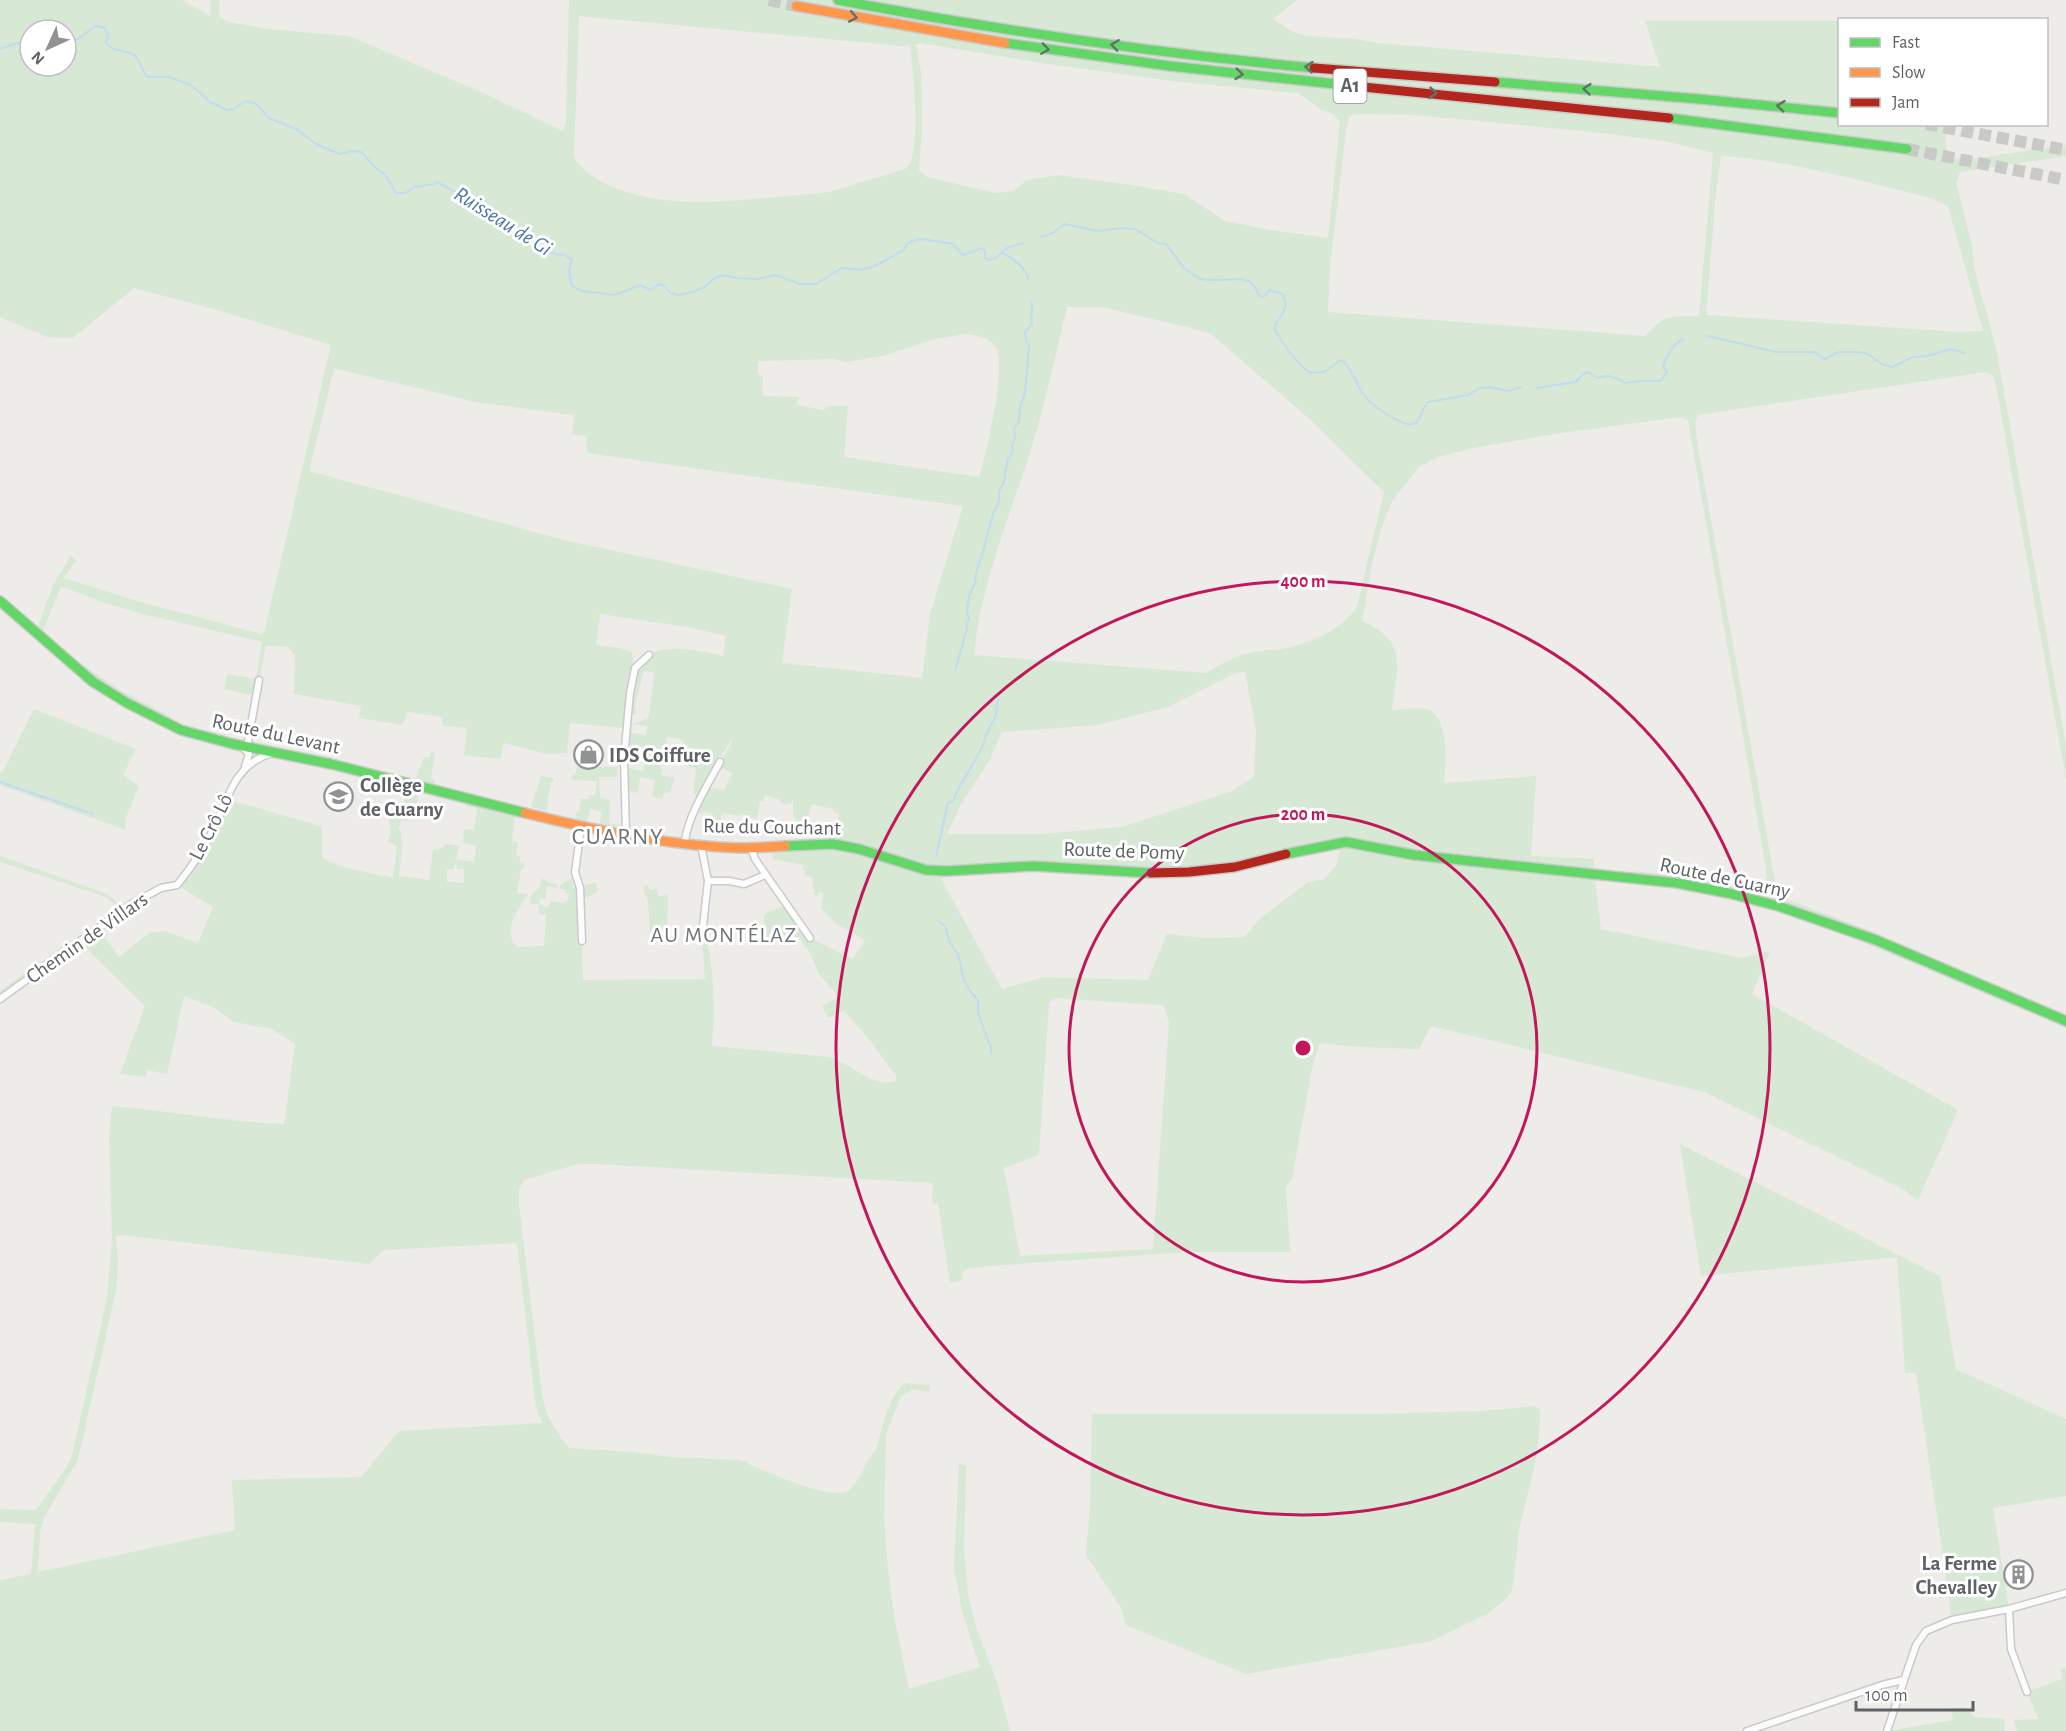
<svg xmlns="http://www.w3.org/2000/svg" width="2066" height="1731" font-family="'Alegreya Sans',sans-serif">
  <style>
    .green { fill: #d7e8d5; fill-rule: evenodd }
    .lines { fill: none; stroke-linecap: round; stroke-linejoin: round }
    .stream { stroke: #c1dcf2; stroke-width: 2 }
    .highway-tunnel { stroke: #c9c9c7; stroke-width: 12; stroke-dasharray: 12 6; stroke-linecap: butt }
    .street-casing { stroke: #cacaca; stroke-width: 9 }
    .fast-casing { stroke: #cacac9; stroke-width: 12 }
    .slow-casing { stroke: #cacac9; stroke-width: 12 }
    .jam-casing { stroke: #cacac9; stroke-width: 12 }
    .street { stroke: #fcfcfc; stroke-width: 6 }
    .fast { stroke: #63d668; stroke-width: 9 }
    .slow { stroke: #ff974d; stroke-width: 9 }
    .jam { stroke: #b3261e; stroke-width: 9 }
    .oneway { stroke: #5f7365 }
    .ring { fill: none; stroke: #c2185b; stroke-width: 3 }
    .labels { text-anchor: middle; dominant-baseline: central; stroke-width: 6; stroke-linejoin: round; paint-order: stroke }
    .shield { fill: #fff; stroke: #8e9093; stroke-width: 1.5 }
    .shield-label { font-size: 20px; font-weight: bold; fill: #5e6165 }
    .street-label { font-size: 21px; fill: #5e6165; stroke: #fff }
    .poi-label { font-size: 21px; font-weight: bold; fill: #5e6165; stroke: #fff; text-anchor: start }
    .water-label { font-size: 22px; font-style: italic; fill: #4c76a8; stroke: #fff }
    .neighbourhood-label { font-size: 22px; letter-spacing: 1.5px; fill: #6f7377; stroke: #fff }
    .quarter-label { font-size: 24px; letter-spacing: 1.5px; fill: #6f7377; stroke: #fff }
    .centre { fill: #c2185b; stroke: #fff; stroke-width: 3 }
    .ring-label { font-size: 18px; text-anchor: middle; font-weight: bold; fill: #c2185b; stroke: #fff; stroke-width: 6; stroke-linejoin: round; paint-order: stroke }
  </style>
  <rect width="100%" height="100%" fill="#edece8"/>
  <path class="green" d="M 0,0 L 182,0 L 210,16 L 211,0 L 219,0 L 220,17 L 229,22 L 267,29 L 349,36 L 481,92 L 563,131 L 566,120 L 569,0 L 1297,0 L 1273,19 L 1291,31 L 1306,36 L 1356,39 L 1378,43 L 1660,67 L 1645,21 L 1839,21 L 1840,124 L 1944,125 L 1947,153 L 1952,157 L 1966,160 L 2066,145 L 2066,156 L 1960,172 L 1956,182 L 1972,246 L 1974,267 L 1997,352 L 2066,746 L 2066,779 L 1996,385 L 1993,375 L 1986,372 L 1698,415 L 1695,422 L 1698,447 L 1777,893 L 1789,900 L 1868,930 L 2066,1014 L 2066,1028 L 1822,925 L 1755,903 L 1683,888 L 1595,878 L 1601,929 L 1742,958 L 1770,951 L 1752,994 L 1958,1110 L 1918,1200 L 1903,1189 L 1704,1092 L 1431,1026 L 1419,1049 L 1358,1047 L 1320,1043 L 1312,1068 L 1292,1179 L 1286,1187 L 1290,1252 L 1186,1252 L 989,1266 L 967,1269 L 962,1273 L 963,1280 L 950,1283 L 938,1203 L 934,1204 L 932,1199 L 933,1183 L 598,1164 L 578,1164 L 524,1180 L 519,1189 L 519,1204 L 542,1395 C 546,1417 556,1431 569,1448 L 633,1452 L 670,1457 L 738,1460 L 748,1462 L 750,1465 C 769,1472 835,1504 851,1489 C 862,1478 864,1461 876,1450 C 883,1426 887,1401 904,1383 L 930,1385 L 929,1392 L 913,1389 L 901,1396 L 886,1434 L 884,1519 L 888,1569 L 895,1620 L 909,1689 L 980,1667 L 962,1611 L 954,1567 L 959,1464 L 966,1466 L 964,1548 L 968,1594 L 977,1630 L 996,1679 L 1010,1731 L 0,1731 L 0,1580 L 31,1574 L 35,1524 L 0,1522 L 0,1509 L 36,1510 L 66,1468 L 72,1456 L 107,1298 L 112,1236 L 109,1137 L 112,1106 C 170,1111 226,1122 284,1124 L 295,1044 L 272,1029 L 234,1022 L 213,1007 L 184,996 L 167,1074 L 147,1070 L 146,1077 L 120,1074 L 145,1006 L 82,944 L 0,1004 L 0,991 L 64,945 L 97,925 L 115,910 L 113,903 L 106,897 L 0,862 L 0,856 L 102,892 L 114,899 L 122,910 L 99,927 L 108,935 L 105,938 L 119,957 L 149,933 L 164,931 L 198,943 L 213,907 L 177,885 L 194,864 L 226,799 L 320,826 L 322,829 L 322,858 L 343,867 L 393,878 L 397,846 L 388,842 L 391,829 L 388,817 L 396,806 L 402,807 L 405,799 L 410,793 L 405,789 L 406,787 L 419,790 L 416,811 L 411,811 L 408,821 L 402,820 L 398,830 L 401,831 L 401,840 L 403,841 L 399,876 L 429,880 L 433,850 L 439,849 L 446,844 L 459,846 L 454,869 L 447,869 L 447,882 L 464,883 L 464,869 L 457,869 L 456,859 L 474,862 L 476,846 L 463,843 L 464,829 L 474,830 L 477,808 L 466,806 L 467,800 L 515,812 L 512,841 L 518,842 L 516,855 L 520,857 L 520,862 L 524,864 L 524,868 L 521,870 L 517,893 L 528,894 C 519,909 500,932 518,947 L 544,946 L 546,915 L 539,914 L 538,904 L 531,904 L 530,899 L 533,893 L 539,889 L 542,878 L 549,883 L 558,884 L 557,888 L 547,886 L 545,899 L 540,898 L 539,904 L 548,908 L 551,901 L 563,903 L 568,900 L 569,893 L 566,893 L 566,890 L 560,889 L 560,885 L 572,878 L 573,888 C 583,888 587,883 596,883 L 598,892 L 585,898 L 582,941 L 583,980 L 705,979 L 702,935 L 707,935 L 712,972 L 714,1011 L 712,1046 L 830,1057 C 847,1062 881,1092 896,1080 L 896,1076 L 868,1038 L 844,1011 L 828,1018 L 822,1006 L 839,997 L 819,974 L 809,951 L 799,937 L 766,937 L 764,917 L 766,913 L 787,905 L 810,938 L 853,959 L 865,940 L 835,923 L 821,908 L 824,893 L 819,892 L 818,896 L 814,895 L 815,890 L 812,888 L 813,878 L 805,875 L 806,872 L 803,870 L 803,865 L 773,859 L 772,846 L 827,843 L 831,830 L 836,831 L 839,814 L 833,812 L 833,809 L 811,804 L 804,835 L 793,814 L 793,801 L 786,805 L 780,801 L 779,799 L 765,795 L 763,801 L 760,801 L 757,819 L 745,817 L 745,815 L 741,814 L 740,816 L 722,813 L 720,823 L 712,821 L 713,814 L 702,811 L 701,813 L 697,812 L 709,789 L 713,788 L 724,790 L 732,773 L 720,767 L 720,762 L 732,743 L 731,741 L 717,762 L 698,797 L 695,795 C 691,786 698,779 695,768 L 687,766 L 691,748 L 682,746 L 683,740 L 667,737 L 660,768 L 662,769 L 660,775 L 675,778 L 670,792 L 664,793 L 662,799 L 652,796 L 655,780 L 640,777 L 638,793 L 627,790 L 624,767 L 643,771 L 645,761 L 633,757 L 631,761 L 626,760 L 628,732 L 646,735 L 647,726 L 632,724 L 647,719 L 649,716 L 654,676 L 653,672 L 644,671 L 635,705 L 636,714 L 627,713 C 629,703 632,674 636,667 C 654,639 697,650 723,656 L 726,636 L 688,627 L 600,614 L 596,645 C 605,647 626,647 632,653 C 636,658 625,717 623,728 L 570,723 L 567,753 L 546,754 L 504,743 L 500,759 L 464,755 L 467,728 L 443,726 L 442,717 L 408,712 L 402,725 L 359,718 L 361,706 L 294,694 L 295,656 L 288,647 L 266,646 L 259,680 L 256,680 L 252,695 L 224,689 L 227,674 L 256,679 L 262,642 L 143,614 L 105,603 L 61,586 L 43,631 L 75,660 L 120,690 L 170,716 L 169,720 L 106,695 L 79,676 L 81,672 L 0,601 L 0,595 L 38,626 L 53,585 L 71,556 L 76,560 L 64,578 L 140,602 L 262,634 L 265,629 L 331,345 L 224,312 L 134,288 L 73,338 L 47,337 L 0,317 ZM 579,16 L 903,46 L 910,45 C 913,66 923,160 905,169 L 829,192 L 813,194 C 744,198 664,215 600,181 C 589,174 580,168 574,157 ZM 30,30 L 66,30 L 66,66 L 30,66 ZM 920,43 L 1048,64 L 1180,82 L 1298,93 L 1322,110 L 1334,114 L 1340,122 L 1328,238 L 1270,230 L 1225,221 L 1184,194 L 1131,185 L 1058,175 L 1027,180 L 1013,191 L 996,193 L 927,177 L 919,170 L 922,129 L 921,72 L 916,44 ZM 1359,114 L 1415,115 L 1593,132 L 1665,141 L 1713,153 L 1699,316 C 1669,317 1667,313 1645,336 L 1328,312 L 1330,267 L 1346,130 L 1350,115 ZM 1721,156 C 1792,160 1862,182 1931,198 L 1948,206 L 1983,331 L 1958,332 L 1706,315 L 1715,202 ZM 1067,307 L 1100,307 L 1188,327 L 1211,334 L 1312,421 L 1384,492 L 1357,606 C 1346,626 1317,640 1295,646 C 1280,651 1264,649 1249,653 C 1233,657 1219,665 1206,673 L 974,655 C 981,584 1008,520 1030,453 C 1045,405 1055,356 1067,307 ZM 965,334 C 976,335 992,338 997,350 C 1006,369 986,455 979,477 L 844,457 L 848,406 L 828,406 L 824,410 L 796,405 L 799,397 L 762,396 L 763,377 L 758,373 L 758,361 L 834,359 L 847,362 L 882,356 L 935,339 ZM 334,368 L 475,402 L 574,415 L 572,434 L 586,436 L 587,453 L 963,506 L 930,614 L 922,678 L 782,663 L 792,589 L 568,541 L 309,471 ZM 1680,417 L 1688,420 L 1691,437 L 1766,868 L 1767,887 L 1763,892 C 1721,880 1678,876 1635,871 L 1635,877 L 1594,873 L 1594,859 L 1531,856 L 1536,776 L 1444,783 C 1446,764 1450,715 1426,709 C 1416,707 1402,710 1392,710 C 1397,667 1409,642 1362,621 L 1372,564 L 1383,523 L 1392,501 L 1419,467 L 1438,457 L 1468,449 L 1554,434 ZM 1245,672 L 1256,730 L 1254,777 L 1232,791 L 1122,827 L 1042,834 L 947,834 L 960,806 L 990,759 L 1002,732 L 1098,725 L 1148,712 L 1168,707 L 1235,673 ZM 1332,849 L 1340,850 L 1336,865 L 1325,879 L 1308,882 L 1262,917 L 1244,937 L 1204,938 L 1167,934 L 1148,980 L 1044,977 L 1002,989 L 941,879 L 949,875 C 985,873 1023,871 1059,872 C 1096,874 1132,879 1169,877 C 1225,875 1278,862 1332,849 ZM 1054,998 L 1163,1005 L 1169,1022 L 1153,1249 L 1020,1256 L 1004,1168 L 1039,1155 L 1049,1003 ZM 122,1235 L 369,1264 L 384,1250 L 517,1243 L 536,1408 L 542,1423 L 399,1431 L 361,1477 L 232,1480 L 235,1530 L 38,1572 L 40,1532 L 44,1518 L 76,1463 L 79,1455 L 116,1291 L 118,1263 L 116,1236 Z
    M 34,709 L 136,749 L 123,775 L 139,786 L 125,820 L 126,830 L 0,785 L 0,772 L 2,773 Z
    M 431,752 L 435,752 L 431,779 L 435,780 L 434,785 L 420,782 L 416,777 L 424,757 L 430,757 Z
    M 578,760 L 599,767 L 618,767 L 618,777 L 599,777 L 600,798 L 610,800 L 609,824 L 623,825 L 622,828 L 599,826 L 602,812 L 590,809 L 586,824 L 575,821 L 577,811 L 579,811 L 581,799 L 589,799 L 589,795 L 595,795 L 597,781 L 571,780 L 573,774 L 576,774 Z
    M 541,776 L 554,778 L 553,782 L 551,782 L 546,811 L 531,807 Z
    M 647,885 L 650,890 L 656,888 L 658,896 L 667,895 L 668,900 L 667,935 L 650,933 L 648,902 L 643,887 Z
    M 1680,1144 L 1940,1276 L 1956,1369 L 2066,1419 L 2066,1496 L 1993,1508 L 2009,1609 L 1952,1620 L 1916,1373 L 1905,1373 L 1897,1257 L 1701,1276 Z
    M 1534,1406 L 1540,1410 C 1541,1449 1530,1484 1521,1521 C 1516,1543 1517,1567 1512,1590 L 1506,1599 L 1487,1614 L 1432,1641 L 1246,1674 L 1126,1625 L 1121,1608 L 1086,1555 L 1090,1507 L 1092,1414 L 1371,1414 L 1485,1411 Z
    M 2061,1669 L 2066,1669 L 2066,1731 L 2017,1731 L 2014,1720 L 2038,1719 L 2027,1692 L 2062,1679 Z
    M 1965,1707 L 1974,1717 L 2004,1719 L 2005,1731 L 1887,1731 L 1953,1720 L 1951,1708 Z"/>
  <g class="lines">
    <path class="stream" d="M 66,40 C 70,41 72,41 76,40 C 85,37 98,15 108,34 L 106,43 C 114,53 125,49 134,55 C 141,61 142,70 147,77 L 169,77 L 191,85 L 210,102 L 227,110 L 234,109 L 244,102 L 248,101 L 256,104 L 269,118 L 298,130 L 316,144 L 340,154 L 352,151 L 361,152 L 379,171 L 385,174 L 396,193 L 405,193 L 415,187 L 435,184 L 437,182 L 457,193 L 472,198 L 487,210 L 490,217 L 514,229 L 523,236 L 537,241 L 550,253 L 565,255 L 572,260 L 569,270 L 572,286 L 582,291 L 615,295 L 640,285 L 650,290 L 659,284 L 665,286 L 670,293 L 679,295 L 692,292 L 706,286 L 716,277 L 725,275 L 736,278 L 758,279 L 775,275 L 800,284 L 816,284 L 842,268 L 861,270 L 875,266 L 904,250 L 907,244 L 912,241 L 922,239 L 953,244 L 963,255 L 982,248 L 985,251 L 985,258 L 989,260 L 996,258 L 1007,248 L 1023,243
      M 0,49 L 18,43 L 30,44
      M 1041,237 L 1053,233 L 1064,224 L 1098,231 L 1121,228 L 1135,229 L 1158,243 L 1166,244 C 1177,257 1182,271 1199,278 C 1212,284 1239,275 1250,282 C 1255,286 1257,292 1261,297 L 1265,296 L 1269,290 L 1282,294 C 1293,312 1275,317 1275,328 C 1275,335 1303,370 1309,372 C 1312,373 1319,373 1323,372 C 1330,370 1335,362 1342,360 C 1353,370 1353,377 1360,389 C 1369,405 1390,418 1407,424 C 1422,427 1420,409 1428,402 L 1469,395 L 1479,388 L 1489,387 L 1509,391 L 1521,387
      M 1002,253 C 1011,257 1027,268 1028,279
      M 1708,336 L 1776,352 L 1814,352 L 1824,359 L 1839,352 L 1860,352 L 1868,354 L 1883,365 L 1892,367 L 1913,357 L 1927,356 L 1951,349 L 1964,353
      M 1536,388 L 1576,382 L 1583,374 L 1588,372 L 1598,378 C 1609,373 1616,378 1625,383 L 1640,381 L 1660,381 L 1667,373 L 1663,367 C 1667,355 1672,345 1683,339
      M 955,670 L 967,629 L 966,624 L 969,619 L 967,611 L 969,596 L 975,583 L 976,572 L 983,552 L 993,514 L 999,501 L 999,491 L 1004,482 L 1007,462 L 1013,450 L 1012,445 L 1015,437 L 1014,428 L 1019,422 L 1020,407 L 1025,393 L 1029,345 L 1026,341 L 1025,332 L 1032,324 C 1030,315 1034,310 1031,301
      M 0,782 L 93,814
      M 936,857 L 948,803 L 953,801 C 960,780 978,762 985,739 C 987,731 991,725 995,718 C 997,712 996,706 998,700
      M 938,921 L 945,926 L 950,943 L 958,954 L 964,980 L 970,991 L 978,1000 L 978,1013 L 991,1048 L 991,1053"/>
    <path class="highway-tunnel" d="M 769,0 L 796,6
      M 1926,124 L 2066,150
      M 1907,149 L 2066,180"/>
    <defs>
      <path id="street" d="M 242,747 L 249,754 L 245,766
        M 247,747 L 259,680
        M 581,828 L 575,872 L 580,888 L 582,941
        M 626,834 L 624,758 L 630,693 L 635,668 L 649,655
        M 685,842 C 686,820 709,782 720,762
        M 701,845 L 708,881 L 729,881 L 744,884 L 765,875
        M 751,848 L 755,859 L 810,938
        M 702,935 L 708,881
        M 0,999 L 133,903 L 161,888 L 177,885 C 191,868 203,850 213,830 C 228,799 234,764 272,753
        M 2009,1609 L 2011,1649 L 2027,1692
        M 1747,1731 L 1882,1685 L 1903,1680
        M 1887,1731 L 1916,1645 L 1926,1631 L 1952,1620 L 2009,1609 L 2066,1593"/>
      <path id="fast" d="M 838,0 C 996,30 1154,53 1314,68
        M 1005,43 L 1170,66 L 1363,87
        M 1495,82 L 1699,99 L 1840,113
        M 1669,118 L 1907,149
        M 0,601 L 93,682 L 127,703 L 181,730 L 233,744 L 331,764 L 525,813
        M 785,846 L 833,844 L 859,849 L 926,870 L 947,871 L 1033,866 L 1151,873
        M 1286,854 L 1346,842 L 1414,855 L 1677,883 L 1728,893 L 1778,906 L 1876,940 L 2066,1021"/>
      <path id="slow" d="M 796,6 L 1005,43
        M 525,813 C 593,830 669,846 739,848 C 754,848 770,847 785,846"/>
      <path id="jam" d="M 1314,68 L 1495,82
        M 1363,87 L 1669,118
        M 1151,873 L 1189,872 L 1235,867 L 1286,854"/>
    </defs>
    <use href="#street" class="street-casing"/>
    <use href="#fast" class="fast-casing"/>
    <use href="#slow" class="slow-casing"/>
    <use href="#jam" class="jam-casing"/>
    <use href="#street" class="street"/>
    <use href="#fast" class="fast"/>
    <use href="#slow" class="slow"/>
    <use href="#jam" class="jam"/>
  </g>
  <defs><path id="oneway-chevron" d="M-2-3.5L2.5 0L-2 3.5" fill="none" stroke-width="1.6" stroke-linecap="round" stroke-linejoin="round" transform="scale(1.5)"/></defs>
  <g class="oneway">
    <use href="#oneway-chevron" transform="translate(853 17) rotate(11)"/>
    <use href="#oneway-chevron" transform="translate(1115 45) rotate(-172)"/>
    <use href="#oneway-chevron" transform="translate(1045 49) rotate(8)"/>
    <use href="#oneway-chevron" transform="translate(1309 67) rotate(-175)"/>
    <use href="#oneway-chevron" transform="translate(1239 74) rotate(6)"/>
    <use href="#oneway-chevron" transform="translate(1587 89) rotate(-175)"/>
    <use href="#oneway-chevron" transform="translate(1433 93) rotate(5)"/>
    <use href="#oneway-chevron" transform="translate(1781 106) rotate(-174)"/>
  </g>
  <g class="ring">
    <circle cx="1303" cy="1048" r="234"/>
    <circle cx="1303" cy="1048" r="467"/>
  </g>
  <defs>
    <symbol id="shop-ring" viewBox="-11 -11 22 22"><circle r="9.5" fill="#fff" stroke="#909293" stroke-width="1.5"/><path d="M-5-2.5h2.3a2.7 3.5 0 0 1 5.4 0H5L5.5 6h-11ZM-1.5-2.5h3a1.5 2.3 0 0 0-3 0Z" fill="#909293"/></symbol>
    <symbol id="school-ring" viewBox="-11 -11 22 22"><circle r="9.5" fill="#fff" stroke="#909293" stroke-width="1.5"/><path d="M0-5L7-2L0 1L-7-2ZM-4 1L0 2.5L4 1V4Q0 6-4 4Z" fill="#909293"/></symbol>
    <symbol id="building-ring" viewBox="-11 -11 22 22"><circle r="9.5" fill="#fff" stroke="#909293" stroke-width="1.5"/><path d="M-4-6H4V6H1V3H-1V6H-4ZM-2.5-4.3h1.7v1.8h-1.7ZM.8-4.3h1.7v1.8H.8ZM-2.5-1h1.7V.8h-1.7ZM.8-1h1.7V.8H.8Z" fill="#909293"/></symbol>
  </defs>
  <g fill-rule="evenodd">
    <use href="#shop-ring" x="572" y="738" width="33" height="33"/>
    <use href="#school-ring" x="322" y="780" width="33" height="33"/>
    <use href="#building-ring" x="2002" y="1558" width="33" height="33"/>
  </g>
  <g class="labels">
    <rect class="shield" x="1333.5" y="69" width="33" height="34" rx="4.5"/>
    <g class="shield-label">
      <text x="1350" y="86">A1</text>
    </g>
    <g class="street-label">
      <text transform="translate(276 734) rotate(12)">Route du Levant</text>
      <text transform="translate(211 827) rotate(-63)">Le Crô Lô</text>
      <text transform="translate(772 827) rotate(1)">Rue du Couchant</text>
      <text transform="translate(1124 851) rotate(2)">Route de Pomy</text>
      <text transform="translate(1725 878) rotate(12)">Route de Cuarny</text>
      <text transform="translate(87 938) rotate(-35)">Chemin de Villars</text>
    </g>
    <g class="poi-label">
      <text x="609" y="755">IDS Coiffure</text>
      <text x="360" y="785">Collège<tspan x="360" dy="24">de Cuarny</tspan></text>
      <text x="1997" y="1563" text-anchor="end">La Ferme<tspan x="1997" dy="24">Chevalley</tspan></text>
    </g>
    <g class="water-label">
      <text transform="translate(503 221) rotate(32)">Ruisseau de Gi</text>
    </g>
    <g class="neighbourhood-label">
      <text x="724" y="935">AU MONTÉLAZ</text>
    </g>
    <g class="quarter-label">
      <text x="618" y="837">CUARNY</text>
    </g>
  </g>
  <circle cx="1303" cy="1048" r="9" class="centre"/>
  <g class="ring-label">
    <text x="1303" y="587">400 m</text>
    <text x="1303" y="820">200 m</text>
  </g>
  <rect x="1838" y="18" width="210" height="108" fill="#ffffff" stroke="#bfc0c1" stroke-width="1.5"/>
  <rect x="1850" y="38" width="30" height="9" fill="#63d668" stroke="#bfc0c1" stroke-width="1.5"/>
  <text x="1892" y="48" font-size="18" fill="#5e6165">Fast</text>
  <rect x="1850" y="68" width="30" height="9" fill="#ff974d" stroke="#bfc0c1" stroke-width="1.5"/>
  <text x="1892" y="78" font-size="18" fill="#5e6165">Slow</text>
  <rect x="1850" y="98" width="30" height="9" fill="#b3261e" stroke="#bfc0c1" stroke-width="1.5"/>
  <text x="1892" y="108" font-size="18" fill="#5e6165">Jam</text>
  <g transform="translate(48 48) rotate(225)"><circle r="28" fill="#ffffff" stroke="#bfc0c1" stroke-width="1.5"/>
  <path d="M0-4.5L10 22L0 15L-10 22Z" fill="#909293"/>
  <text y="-9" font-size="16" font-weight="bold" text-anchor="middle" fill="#5e6165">N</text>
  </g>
  <path d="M1856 1701v9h117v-9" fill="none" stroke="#5e6165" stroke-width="3"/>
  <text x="1865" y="1701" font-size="18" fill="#5e6165" stroke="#ffffff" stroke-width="4.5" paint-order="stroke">100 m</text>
</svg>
